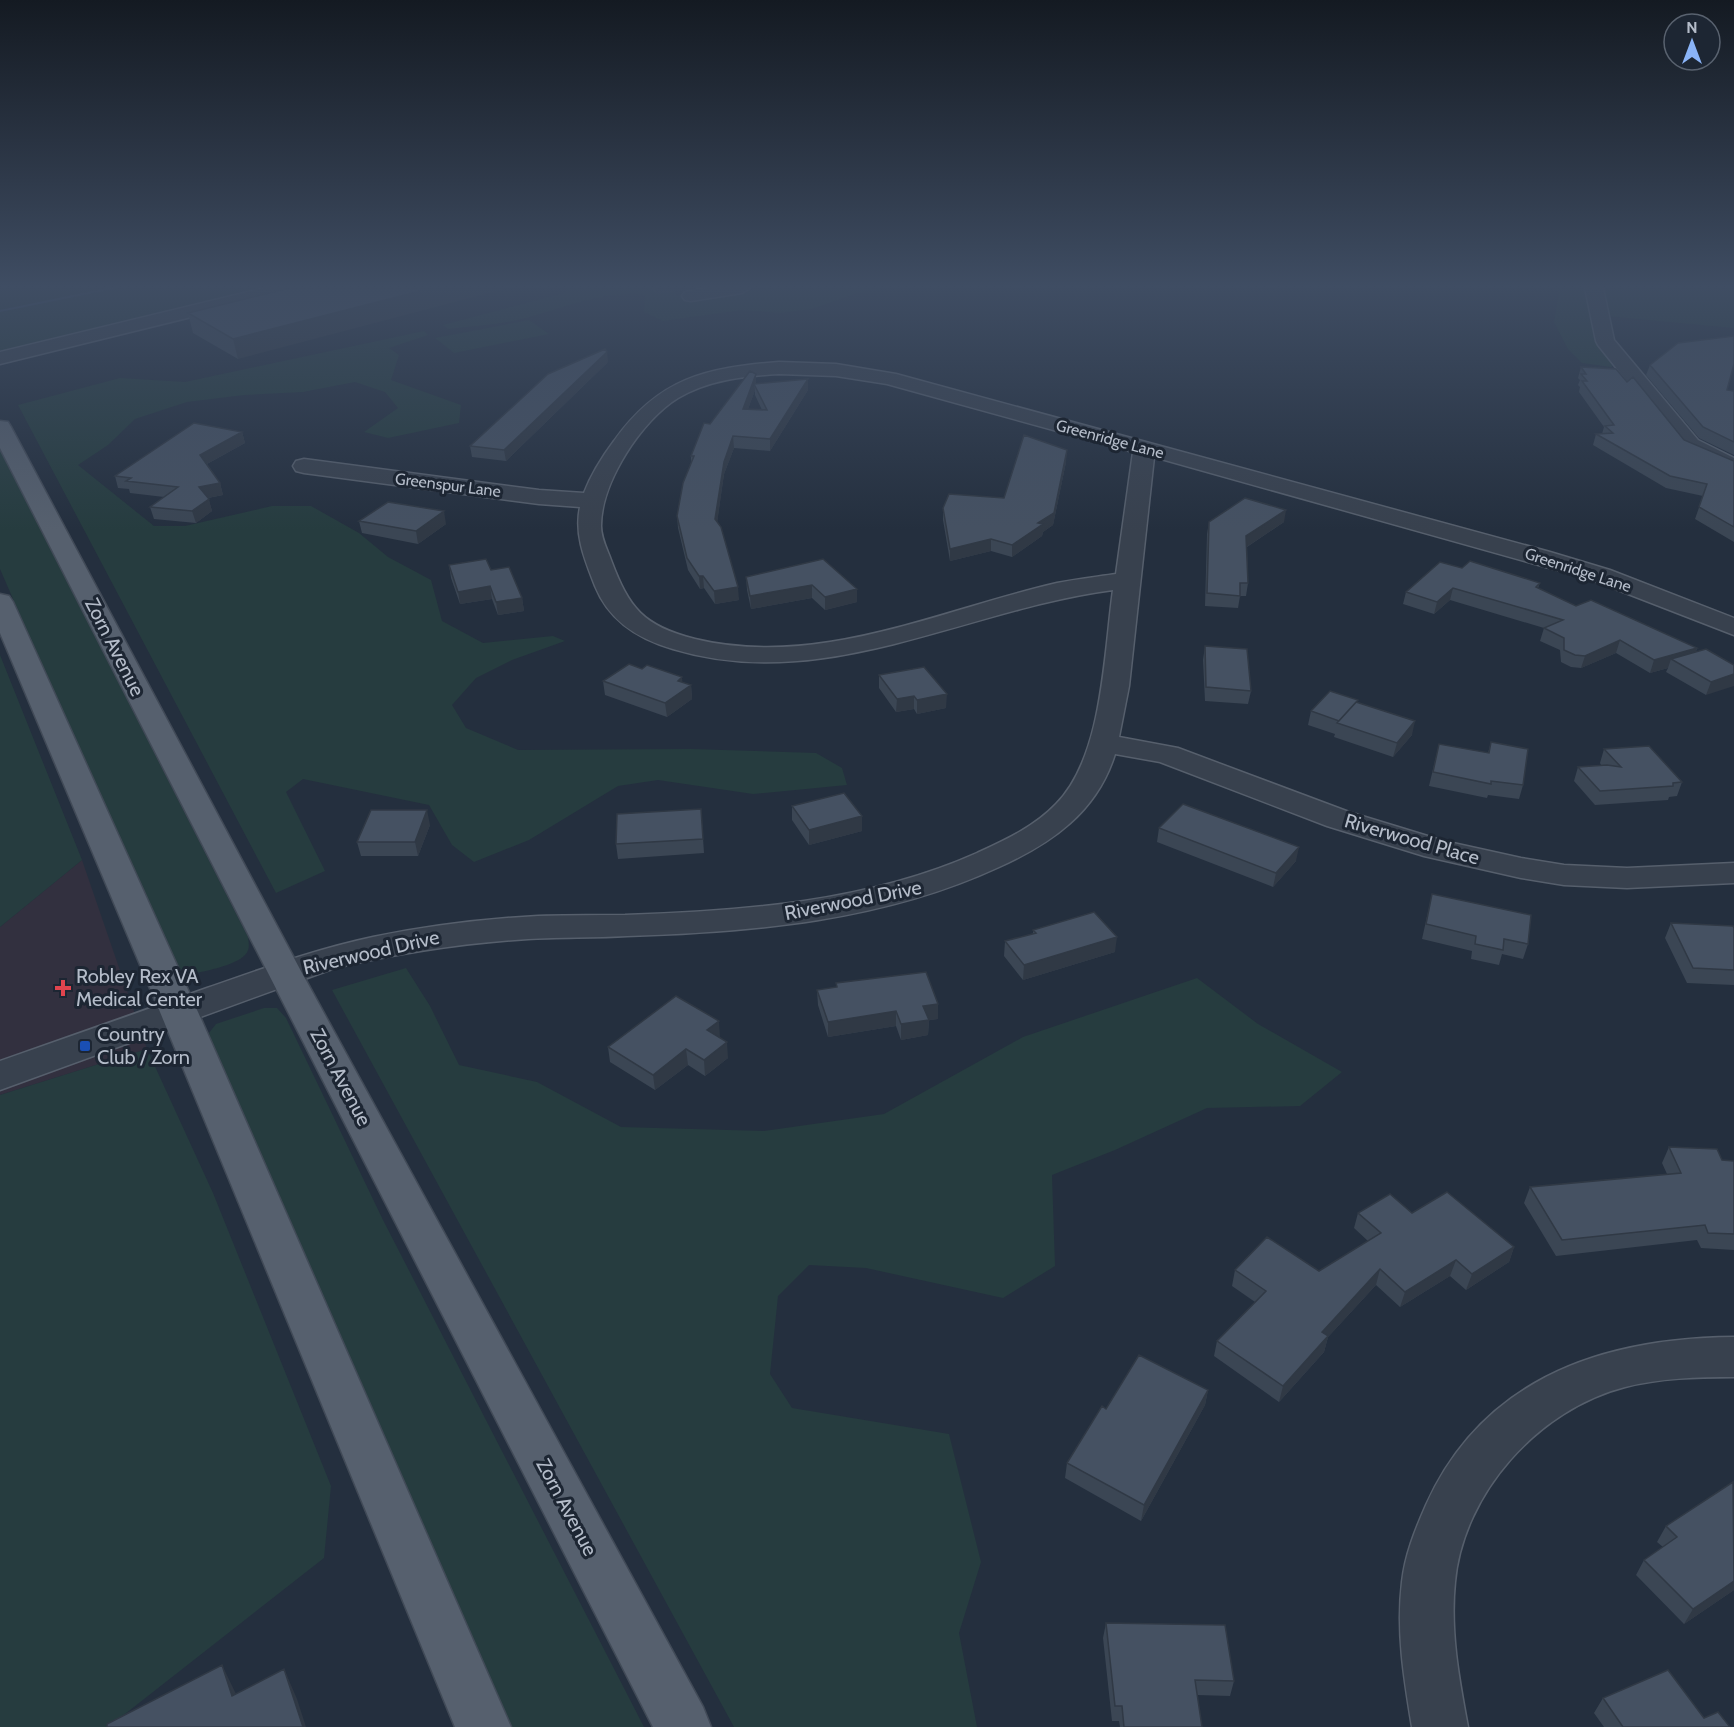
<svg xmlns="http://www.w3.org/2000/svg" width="1734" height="1727" font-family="Cabin,sans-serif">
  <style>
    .medical { fill: #32303f }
    .green { fill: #263c3f }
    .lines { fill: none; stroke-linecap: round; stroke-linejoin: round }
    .stream { fill: #394c67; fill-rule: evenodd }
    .minor-casing { stroke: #565f6c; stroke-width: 3 }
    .major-casing { stroke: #414a57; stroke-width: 3 }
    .minor { fill: #38414e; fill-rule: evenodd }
    .major { fill: #56606e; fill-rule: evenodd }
    .wall { fill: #3b4654; fill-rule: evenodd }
    .shaded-wall { fill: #303945 }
    .building { fill: #455162; stroke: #303945; stroke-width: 1.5 }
    .health-dot { fill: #e0444e; stroke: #1d2633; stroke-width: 2 }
    .transit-dot { fill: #1a4fb4; stroke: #1d2633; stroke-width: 2 }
    .labels { text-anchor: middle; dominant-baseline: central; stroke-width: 6; stroke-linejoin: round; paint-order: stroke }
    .far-street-label { font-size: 16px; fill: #b4bcc9; stroke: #1d2633 }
    .street-label { font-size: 20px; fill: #b4bcc9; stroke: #1d2633 }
    .poi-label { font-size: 20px; fill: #b4bcc9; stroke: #1d2633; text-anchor: start }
  </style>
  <rect width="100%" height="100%" fill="#242f3e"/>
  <path class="medical" d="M 82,860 L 147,1049 L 0,1095 L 0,927 Z"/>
  <path class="green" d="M 0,288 L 274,288 L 0,353 Z
    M 568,288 L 671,288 L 676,295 L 692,299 L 765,288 L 889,288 L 857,293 L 812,309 L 780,313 L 742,310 L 663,321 L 644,312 L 645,295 C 610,288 557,310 522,319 C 498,325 472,326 448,329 L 443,325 L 564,293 Z
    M 1553,288 L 1734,288 L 1734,328 L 1595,315 L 1617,362 L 1611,367 L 1582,363 L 1568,349 L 1554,322 L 1559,293 Z
    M 529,320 L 549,334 L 454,353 L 435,338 Z
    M 424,331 L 428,335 L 389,348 L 399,355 L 391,380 L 461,405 L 459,423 L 388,438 L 364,432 L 398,408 L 385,392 L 355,382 L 303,392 L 244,395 L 187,402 L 135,419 L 108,445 L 78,465 L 154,526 L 185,526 L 272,506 L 311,506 L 359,533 L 388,557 L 431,580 L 442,621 L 483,643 L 553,636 L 565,641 L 512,660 L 476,678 L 452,705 L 466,728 L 518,750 L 691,749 L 816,753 L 842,768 L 847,785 L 753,794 L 658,780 L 618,786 L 529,840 L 474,862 L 452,845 L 429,805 L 303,779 L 286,792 L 325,871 L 276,893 L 18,405 L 120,378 L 185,382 Z
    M 0,450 L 248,937 C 249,944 250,950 245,955 C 236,965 201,973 187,974 L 178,967 L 104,808 L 0,569 Z
    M 0,655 L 82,860 L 0,927 Z
    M 406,968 L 430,1006 L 459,1065 L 537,1082 L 621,1127 L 764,1131 L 884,1114 L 1023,1037 L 1197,978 L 1258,1024 L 1342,1072 L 1300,1106 L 1207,1108 L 1115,1150 L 1052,1175 L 1055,1266 L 1003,1298 L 866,1268 L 809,1265 L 778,1296 L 770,1374 L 792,1408 L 949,1434 L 981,1562 L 959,1633 L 977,1727 L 734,1727 L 332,990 Z
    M 264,1008 L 277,1008 L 286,1018 L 383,1220 L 644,1727 L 509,1727 L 215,1053 L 209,1033 L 216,1024 Z
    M 147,1049 L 213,1193 L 331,1486 L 324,1558 L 116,1721 L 112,1727 L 0,1727 L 0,1095 Z"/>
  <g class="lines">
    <path class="stream" d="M 107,288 L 118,288 L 0,312 L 0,310 Z"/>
    <defs>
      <path id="minor" d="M 264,288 L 295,288 L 293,292 L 0,364 L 0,352 Z
        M 706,288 L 750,288 L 742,293 L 691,301 L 685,300 L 682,296 L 685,292 Z
        M 1585,288 L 1603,288 L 1614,340 L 1698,440 L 1734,458 L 1734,474 L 1682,450 L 1598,345 L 1596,341 Z
        M 779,362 L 836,364 L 896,374 L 1550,552 L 1610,570 L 1734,618 L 1734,635 L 1592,580 L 1154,457 L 1129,686 L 1119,737 L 1178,748 L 1349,812 L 1444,841 L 1521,858 L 1564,865 L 1627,868 L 1734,863 L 1734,883 L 1627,888 L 1564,885 L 1521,878 L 1424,856 L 1327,826 L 1160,762 L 1115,754 C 1097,812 1052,843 999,867 C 883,921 754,932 627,936 C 594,938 561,937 528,939 C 463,943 399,953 335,968 L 0,1090 L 0,1061 C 69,1037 138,1013 207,988 C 262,969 316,949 373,937 C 427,926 483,919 538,916 C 567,915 596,915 625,915 C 744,911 867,902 977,853 C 1005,840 1034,827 1056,804 C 1103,757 1104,654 1113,590 C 966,609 824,695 673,649 C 638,639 609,621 595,586 C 585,560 574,535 580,507 L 539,504 L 304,473 L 296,471 L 293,466 L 296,461 L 304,459 L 539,490 L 584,493 C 591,475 602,457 614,441 C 659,378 705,368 779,362 ZM 779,374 L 836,376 L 887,384 L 1133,452 L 1116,574 C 1096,577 1077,579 1057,583 C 939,610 819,669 695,639 C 643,626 629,608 611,560 C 607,549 601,538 601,526 C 601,482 642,420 678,398 C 708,380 745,376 779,374 Z
        M 1734,1337 L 1734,1377 C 1697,1377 1661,1378 1625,1387 C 1539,1409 1463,1493 1455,1582 C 1450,1631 1459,1679 1468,1727 L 1412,1727 C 1404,1679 1396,1631 1402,1582 C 1405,1555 1415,1530 1426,1505 C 1483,1378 1604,1338 1734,1337 Z"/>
      <path id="major" d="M 0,421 L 8,422 L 11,427 L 302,973 L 703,1707 L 711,1727 L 653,1727 L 0,448 Z
        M 0,594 L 9,596 L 13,602 L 198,1012 L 511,1727 L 455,1727 L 160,1012 L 0,633 Z"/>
    </defs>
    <use href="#minor" class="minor-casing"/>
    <use href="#major" class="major-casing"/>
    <use href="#minor" class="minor"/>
    <use href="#major" class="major"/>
  </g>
  <path class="wall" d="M 290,288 L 238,359 L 193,333 L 188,313 Z
    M 650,288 L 697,288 L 656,294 Z
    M 608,362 L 506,461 L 472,457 L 470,446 Z
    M 1650,365 L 1727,390 L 1734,391 L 1734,455 L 1699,438 L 1646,375 Z
    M 1581,367 L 1627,382 L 1684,440 L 1734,461 L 1734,542 L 1695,519 L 1703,496 L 1666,488 L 1593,445 L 1596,434 L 1602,434 L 1604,427 L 1579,392 L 1580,387 L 1578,385 L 1580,380 L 1578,378 Z
    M 750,371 L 756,384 L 808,379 L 808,390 L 770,451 L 734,448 L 724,474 L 717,522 L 739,600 L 715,604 L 704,588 L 700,589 L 688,570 L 678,528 L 677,516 L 691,463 L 691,456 L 710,424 ZM 755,390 L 755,395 L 762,410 L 748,409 Z
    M 242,432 L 245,443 L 207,464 L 220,483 L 223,495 L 208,498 L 212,511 L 196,523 L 154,519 L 150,507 L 164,497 L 130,493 L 129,489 L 118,488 L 115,476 Z
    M 1066,462 L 1053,525 L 1043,532 L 1042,536 L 1012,557 L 991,551 L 950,561 L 943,520 L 943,508 L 1004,498 Z
    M 359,521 L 446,524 L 418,544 L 362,533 Z
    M 1209,522 L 1284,522 L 1247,547 L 1248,583 L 1246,596 L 1240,596 L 1238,608 L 1205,606 L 1207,534 Z
    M 823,559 L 857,602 L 825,610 L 812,598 L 751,609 L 747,590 L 746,577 Z
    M 449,565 L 491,570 L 522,598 L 524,611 L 498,615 L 492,599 L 460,604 L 451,578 Z
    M 1462,568 L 1540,583 L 1538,588 L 1576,606 L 1697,648 L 1696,652 L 1734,665 L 1706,695 L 1666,672 L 1668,668 L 1650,673 L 1616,653 L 1581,668 L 1571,667 L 1561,662 L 1560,650 L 1540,641 L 1544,628 L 1450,600 L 1434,614 L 1403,604 L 1406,592 Z
    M 1205,646 L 1251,691 L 1248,704 L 1205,701 L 1203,660 Z
    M 642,669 L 691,685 L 692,699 L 667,717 L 605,695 L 603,681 Z
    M 879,675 L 946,708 L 917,714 L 914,709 L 896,712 L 879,688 Z
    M 1357,703 L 1412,735 L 1393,757 L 1334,737 L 1335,734 L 1308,725 L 1311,711 Z
    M 1491,742 L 1523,785 L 1519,799 L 1488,795 L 1487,798 L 1429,786 L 1439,744 L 1488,753 Z
    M 1604,749 L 1682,782 L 1677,796 L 1669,797 L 1668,800 L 1595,805 L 1574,781 L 1578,767 L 1601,765 L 1600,763 Z
    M 792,806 L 862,816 L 862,831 L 809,845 L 792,820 Z
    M 702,823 L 704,853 L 618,859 L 616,844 Z
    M 430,825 L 418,856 L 361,856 L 357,842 Z
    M 1159,828 L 1296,861 L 1273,887 L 1157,842 Z
    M 1432,894 L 1528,944 L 1523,959 L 1502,954 L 1499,965 L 1471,959 L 1472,951 L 1422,939 Z
    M 1671,923 L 1734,928 L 1734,985 L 1687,983 L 1665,938 Z
    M 1033,930 L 1115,952 L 1023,980 L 1004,956 L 1005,941 L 1033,934 Z
    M 836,983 L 938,1004 L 938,1019 L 929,1020 L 928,1035 L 901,1040 L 896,1026 L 828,1037 L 818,1005 L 817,990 L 836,987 Z
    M 719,1037 L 728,1058 L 705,1076 L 688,1065 L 655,1090 L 610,1062 L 608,1047 L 720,1037 Z
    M 1669,1147 L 1722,1160 L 1734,1161 L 1734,1250 L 1701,1248 L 1697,1240 L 1556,1256 L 1524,1203 L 1530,1187 L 1667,1174 L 1662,1163 Z
    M 1358,1213 L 1412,1213 L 1514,1247 L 1509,1262 L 1466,1290 L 1450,1276 L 1400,1307 L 1376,1285 L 1328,1337 L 1324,1352 L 1279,1402 L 1214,1356 L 1217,1341 L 1255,1302 L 1232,1286 L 1235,1270 L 1319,1271 L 1368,1241 L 1354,1228 Z
    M 1208,1390 L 1205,1405 L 1141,1521 L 1065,1478 L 1067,1463 L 1106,1409 Z
    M 1666,1526 L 1734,1590 L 1684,1624 L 1636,1575 L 1644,1560 L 1663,1547 L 1657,1542 Z
    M 1106,1623 L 1234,1681 L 1230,1696 L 1197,1695 L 1202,1727 L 1120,1727 L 1119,1721 L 1112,1721 L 1103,1638 Z
    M 1603,1698 L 1704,1718 L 1730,1727 L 1604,1727 L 1594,1713 Z"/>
  <path class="shaded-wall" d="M 432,288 L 508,288 L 238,359 L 233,339 Z
    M 655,288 L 697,288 L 656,294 Z
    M 607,352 L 608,362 L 506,461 L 504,450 Z
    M 756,374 L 756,385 L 754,384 L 755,390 L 744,420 L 743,409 Z
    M 808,379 L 808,390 L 770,451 L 770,439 Z
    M 242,432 L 245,443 L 203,466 L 200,455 Z
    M 733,436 L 734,448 L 724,474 L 716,531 L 715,519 L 724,462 Z
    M 1067,450 L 1066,462 L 1053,525 L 1043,532 L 1042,536 L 1012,557 L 1012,545 L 1038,523 Z
    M 220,483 L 223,495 L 202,499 L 199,487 Z
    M 209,499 L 212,511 L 196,523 L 192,511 Z
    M 1286,510 L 1284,522 L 1245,548 L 1246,536 Z
    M 444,511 L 446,524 L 418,544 L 416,531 Z
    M 991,539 L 991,551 L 950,561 L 950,549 Z
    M 699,576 L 703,576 L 704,588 L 700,589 Z
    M 812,585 L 812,598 L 751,609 L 750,596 Z
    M 490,586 L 492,599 L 460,604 L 458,592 Z
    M 738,587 L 739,600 L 715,604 L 714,591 Z
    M 1453,588 L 1450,600 L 1434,614 L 1437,602 Z
    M 857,589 L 857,602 L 825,610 L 825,597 Z
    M 522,598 L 524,611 L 498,615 L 496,602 Z
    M 1620,640 L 1616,653 L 1581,668 L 1585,656 Z
    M 1697,648 L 1692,661 L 1671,659 L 1668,668 L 1650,673 L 1654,660 Z
    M 1734,674 L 1734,686 L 1706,695 L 1711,682 Z
    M 682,677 L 683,690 L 691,685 L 692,699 L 667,717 L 665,703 L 678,681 Z
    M 947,694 L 946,708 L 917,714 L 917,700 Z
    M 914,696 L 914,709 L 896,712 L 897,699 Z
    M 1415,721 L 1412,735 L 1393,757 L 1397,743 Z
    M 427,810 L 430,825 L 418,856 L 415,842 Z
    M 862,816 L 862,831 L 809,845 L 809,830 Z
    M 1299,847 L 1296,861 L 1273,887 L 1276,873 Z
    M 1117,937 L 1115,952 L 1023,980 L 1024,965 Z
    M 938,1004 L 938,1019 L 929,1020 L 928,1035 L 901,1040 L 901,1024 L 923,1006 Z
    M 896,1011 L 896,1026 L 828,1037 L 828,1022 Z
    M 719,1021 L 720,1037 L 709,1046 L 707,1030 Z
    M 727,1042 L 728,1058 L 705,1076 L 704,1060 Z
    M 686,1049 L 688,1065 L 655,1090 L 653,1075 Z
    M 1514,1247 L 1509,1262 L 1466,1290 L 1472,1274 Z
    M 1456,1260 L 1450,1276 L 1400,1307 L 1405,1292 Z
    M 1380,1269 L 1376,1285 L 1328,1337 L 1324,1352 L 1279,1402 L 1283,1386 L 1322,1332 Z
    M 1208,1390 L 1205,1405 L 1141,1521 L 1144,1505 Z
    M 1734,1581 L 1734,1590 L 1684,1624 L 1693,1609 Z
    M 222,1665 L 236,1694 L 232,1696 Z
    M 284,1669 L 297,1699 L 306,1727 L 303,1727 Z"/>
  <path class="building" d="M 290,288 L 432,288 L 233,339 L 188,313 Z
    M 1734,336 L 1734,364 L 1727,390 L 1734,391 L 1734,442 L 1703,427 L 1650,365 L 1678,343 Z
    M 605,349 L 607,352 L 504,450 L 470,446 L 548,374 Z
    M 1581,367 L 1616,369 L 1627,382 L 1633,377 L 1684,440 L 1734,461 L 1734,527 L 1699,507 L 1707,484 L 1670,476 L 1596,434 L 1613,433 L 1605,426 L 1614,425 L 1582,381 L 1587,381 L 1581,374 L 1586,374 Z
    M 750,371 L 756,374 L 743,409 L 767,410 L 754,384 L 808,379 L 770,439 L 733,436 L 724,462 L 715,519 L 721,527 L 738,587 L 714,591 L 703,576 L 699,576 L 687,558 L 677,516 L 683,483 L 694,456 L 691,456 L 704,423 L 710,424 Z
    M 194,423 L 242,432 L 200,455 L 220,483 L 199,487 L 209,499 L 192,511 L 150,507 L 178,487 L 126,481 L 131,478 L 115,476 Z
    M 1024,435 L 1067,450 L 1054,513 L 1038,523 L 1043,524 L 1012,545 L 991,539 L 950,549 L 943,508 L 949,494 L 1004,498 Z
    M 1245,498 L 1286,510 L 1246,536 L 1248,583 L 1240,583 L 1240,596 L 1207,593 L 1209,522 Z
    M 388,502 L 444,511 L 416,531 L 359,521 Z
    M 486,559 L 491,570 L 509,567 L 522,598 L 496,602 L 490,586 L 458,592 L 449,565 Z
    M 823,559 L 857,589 L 825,597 L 812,585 L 750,596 L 746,577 Z
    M 1470,561 L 1540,583 L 1536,587 L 1576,606 L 1591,600 L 1697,648 L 1654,660 L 1620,640 L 1585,656 L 1575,655 L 1564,650 L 1564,638 L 1544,628 L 1563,620 L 1453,588 L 1437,602 L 1406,592 L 1440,562 L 1462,568 Z
    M 1205,646 L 1247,649 L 1251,691 L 1206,687 Z
    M 1706,649 L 1734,665 L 1734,674 L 1711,682 L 1671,659 Z
    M 629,664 L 642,669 L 647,665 L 682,677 L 678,681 L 691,685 L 665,703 L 603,681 Z
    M 924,667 L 947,694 L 917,700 L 914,696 L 897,699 L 879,675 Z
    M 1330,691 L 1358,700 L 1339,721 L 1311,711 Z
    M 1356,702 L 1415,721 L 1397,743 L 1337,723 Z
    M 1491,742 L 1528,749 L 1523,785 L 1491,781 L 1491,784 L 1433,772 L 1439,744 L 1489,753 Z
    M 1649,746 L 1682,782 L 1673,783 L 1673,786 L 1600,791 L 1578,767 L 1607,765 L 1621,767 L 1604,749 Z
    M 844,793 L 862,816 L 809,830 L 792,806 Z
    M 1183,804 L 1299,847 L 1276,873 L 1159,828 Z
    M 701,809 L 703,839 L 616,844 L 617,814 Z
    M 371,810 L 427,810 L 415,842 L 357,842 Z
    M 1432,894 L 1531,915 L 1528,944 L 1504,939 L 1503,950 L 1475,944 L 1476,936 L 1426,924 Z
    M 1094,912 L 1117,937 L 1024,965 L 1005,941 L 1036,933 L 1033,930 Z
    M 1671,923 L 1733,926 L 1734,928 L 1734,970 L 1693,968 Z
    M 926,972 L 938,1004 L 923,1006 L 929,1020 L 901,1024 L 896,1011 L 828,1022 L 817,990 L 837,987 L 836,983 Z
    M 676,996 L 719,1021 L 707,1030 L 727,1042 L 704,1060 L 686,1049 L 653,1075 L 608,1047 Z
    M 1669,1147 L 1717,1149 L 1722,1160 L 1734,1161 L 1734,1234 L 1708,1233 L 1705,1225 L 1562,1240 L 1530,1187 L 1681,1173 Z
    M 1447,1192 L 1514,1247 L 1472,1274 L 1456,1260 L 1405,1292 L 1380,1269 L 1322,1332 L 1328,1336 L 1283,1386 L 1217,1341 L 1266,1291 L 1235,1270 L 1267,1237 L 1319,1271 L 1381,1233 L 1358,1213 L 1390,1194 L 1412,1213 Z
    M 1139,1355 L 1208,1390 L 1144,1505 L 1067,1463 L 1102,1406 L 1106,1409 Z
    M 1733,1482 L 1734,1581 L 1693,1609 L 1644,1560 L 1677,1537 L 1666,1526 Z
    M 1106,1623 L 1225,1625 L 1234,1681 L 1195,1680 L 1202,1727 L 1124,1727 L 1122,1706 L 1115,1706 Z
    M 222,1665 L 232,1696 L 284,1669 L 303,1727 L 107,1727 L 107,1724 Z
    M 1668,1670 L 1704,1718 L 1718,1712 L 1730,1727 L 1623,1727 L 1603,1698 Z"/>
  <linearGradient id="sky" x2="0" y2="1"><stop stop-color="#141a22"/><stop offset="0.54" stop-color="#3f4d63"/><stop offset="1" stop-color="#3f4d63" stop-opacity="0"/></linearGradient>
  <rect width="1734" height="530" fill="url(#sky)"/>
  <path class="health-dot" d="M60 979h6v6h6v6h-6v6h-6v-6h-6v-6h6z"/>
  <rect class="transit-dot" x="79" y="1040" width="12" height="12" rx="3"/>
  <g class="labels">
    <g class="far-street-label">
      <text transform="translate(1110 439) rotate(15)">Greenridge Lane</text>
      <text transform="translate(448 485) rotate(7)">Greenspur Lane</text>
      <text transform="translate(1578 570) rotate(18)">Greenridge Lane</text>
    </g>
    <g class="street-label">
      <text transform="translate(115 647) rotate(63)">Zorn Avenue</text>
      <text transform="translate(1412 839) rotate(16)">Riverwood Place</text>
      <text transform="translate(853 900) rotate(-11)">Riverwood Drive</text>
      <text transform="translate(371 952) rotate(-13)">Riverwood Drive</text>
      <text transform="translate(341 1077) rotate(62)">Zorn Avenue</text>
      <text transform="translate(567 1507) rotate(62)">Zorn Avenue</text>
    </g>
    <g class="poi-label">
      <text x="76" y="976">Robley Rex VA<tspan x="76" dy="23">Medical Center</tspan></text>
      <text x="97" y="1034">Country<tspan x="97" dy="23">Club / Zorn</tspan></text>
    </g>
  </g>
  <g transform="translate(1692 42)"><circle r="28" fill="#1d2633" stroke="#59626f" stroke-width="1.5"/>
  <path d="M0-4.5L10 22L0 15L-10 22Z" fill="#8ab4f8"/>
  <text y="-9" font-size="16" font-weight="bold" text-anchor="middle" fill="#b4bcc9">N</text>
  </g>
</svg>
